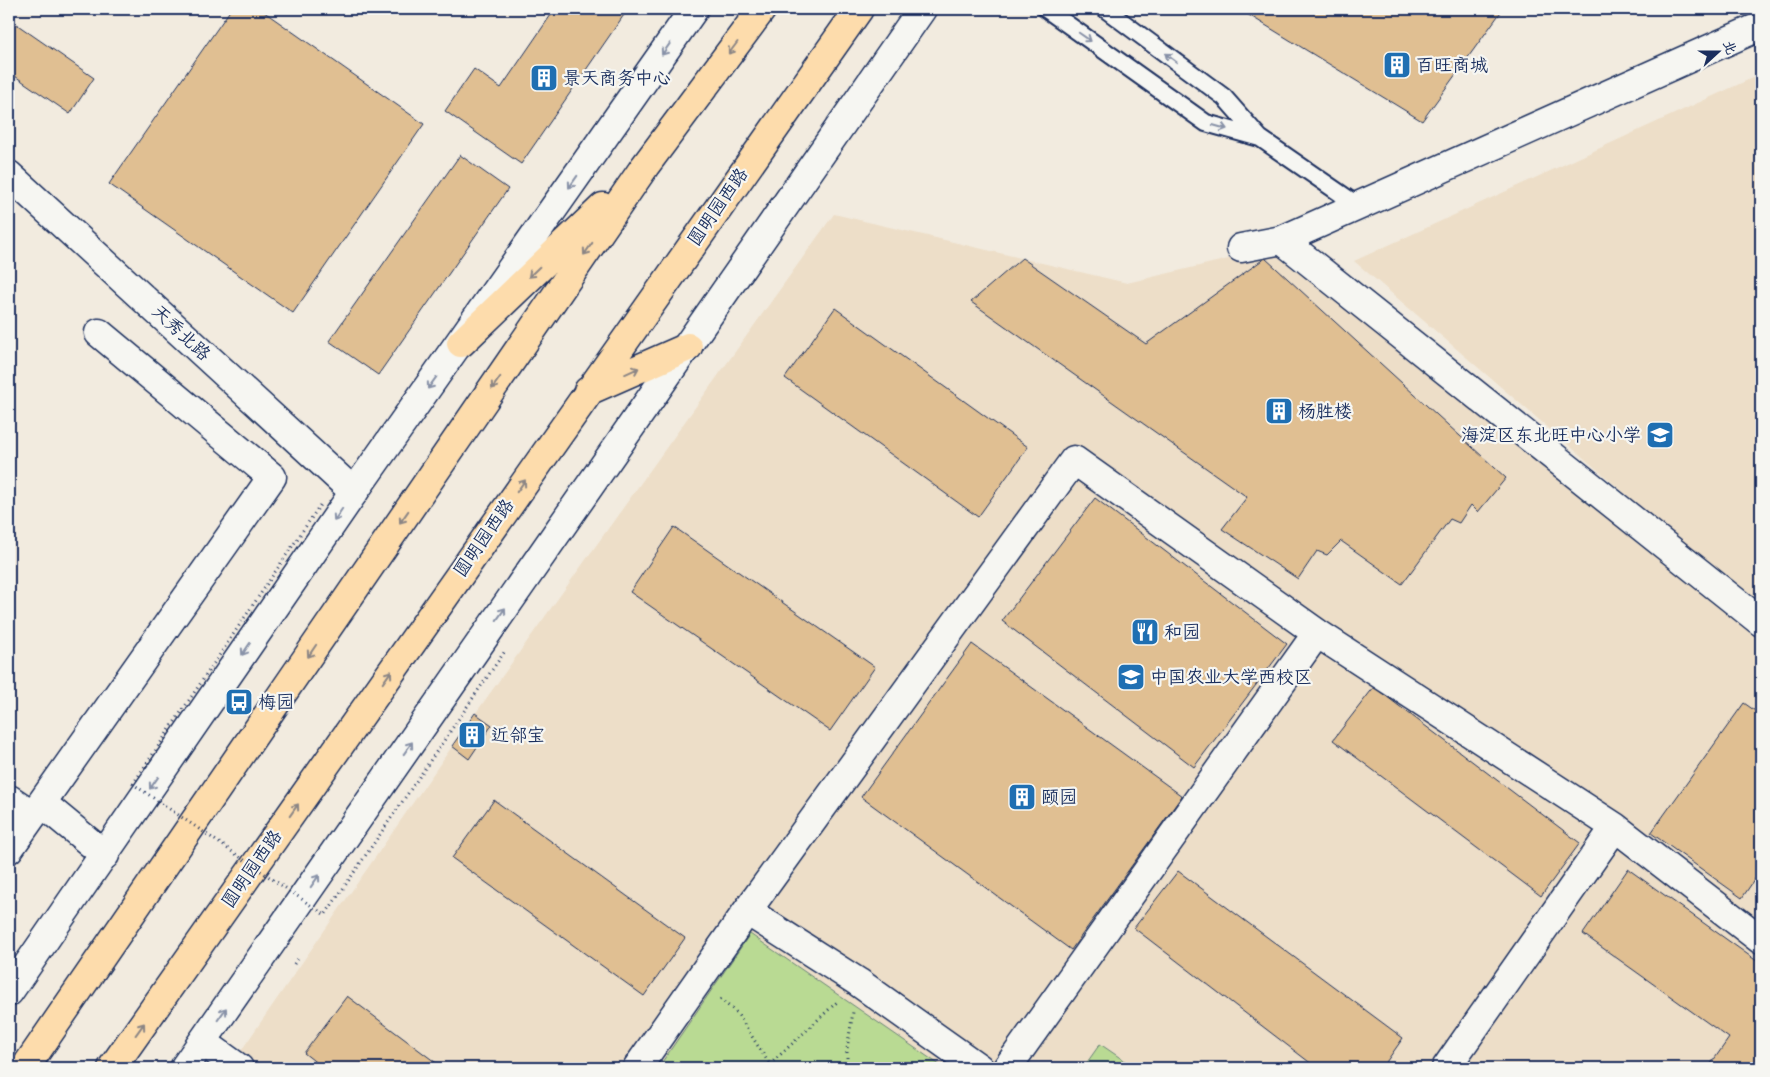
<svg xmlns="http://www.w3.org/2000/svg" width="1770" height="1077" font-family="'Balsamiq Sans','LXGW WenKai TC',sans-serif">
  <style>
    .built { fill: #eddec8 }
    .green { fill: #b9da93; stroke: #6a8478 }
    .building { fill: #e0bf92; stroke: #1b2f5e }
    .lines { fill: none; stroke-linecap: round; stroke-linejoin: round }
    .service-casing { stroke: #1b2f5e; stroke-width: 20 }
    .minor-casing { stroke: #1b2f5e; stroke-width: 31 }
    .tertiary-casing { stroke: #1b2f5e; stroke-width: 31 }
    .primary-casing { stroke: #1b2f5e; stroke-width: 31 }
    .path { stroke: #1b2f5e; stroke-width: 3; stroke-dasharray: 1 4; stroke-linecap: butt }
    .service { stroke: #f6f6f2; stroke-width: 16 }
    .minor { stroke: #f6f6f2; stroke-width: 28 }
    .tertiary { stroke: #f6f6f2; stroke-width: 28 }
    .primary { stroke: #fddcac; stroke-width: 28 }
    .path-bridge { stroke: #1b2f5e; stroke-width: 3; stroke-dasharray: 1 4; stroke-linecap: butt }
    .oneway { stroke: #8892a8 }
    .oneway2 { stroke: #8c8685 }
    .labels { text-anchor: middle; dominant-baseline: central; stroke-width: 4.5; stroke-linejoin: round; paint-order: stroke }
    .poi-label { font-size: 18px; fill: #1b2f5e; stroke: #f6f6f2; text-anchor: start }
    .street-label { font-size: 18px; fill: #1b2f5e; stroke: #f6f6f2 }
  </style>
  <rect width="100%" height="100%" fill="#f2ebdf"/>
  <filter id="ink" filterUnits="userSpaceOnUse"><feTurbulence type="fractalNoise" baseFrequency=".02" numOctaves="2"/><feDisplacementMap in="SourceGraphic" scale="10" xChannelSelector="R" yChannelSelector="G"/><feConvolveMatrix kernelMatrix="1 2 1 2 8 2 1 2 1" color-interpolation-filters="sRGB"/></filter>
  <g filter="url(#ink)">
    <path class="built" d="M 1761,74 L 1761,610 L 1354,261 Z
      M 834,214 L 1127,283 L 1275,248 L 1761,640 L 1761,1068 L 229,1068 L 460,735 Z"/>
    <path class="green" d="M 750,934 L 944,1068 L 658,1068 Z
      M 1100,1044 L 1135,1068 L 1083,1068 Z"/>
    <path class="building" d="M 231,9 L 260,9 L 424,124 L 293,313 L 109,184 Z
      M 555,9 L 628,9 L 521,164 L 445,111 L 474,69 L 501,88 Z
      M 1239,9 L 1503,9 L 1422,121 Z
      M 9,19 L 94,78 L 70,114 L 9,72 Z
      M 460,155 L 508,189 L 378,375 L 329,341 Z
      M 1022,258 L 1146,344 L 1265,258 L 1506,478 L 1478,512 L 1471,505 L 1459,523 L 1450,519 L 1402,584 L 1341,541 L 1327,555 L 1317,551 L 1298,579 L 1222,529 L 1247,497 L 971,302 Z
      M 835,308 L 1028,447 L 978,517 L 785,378 Z
      M 1095,498 L 1287,644 L 1194,767 L 1002,621 Z
      M 674,527 L 875,667 L 830,731 L 630,592 Z
      M 972,644 L 1182,796 L 1071,950 L 861,797 Z
      M 1374,687 L 1580,843 L 1541,896 L 1333,740 Z
      M 1744,703 L 1761,715 L 1761,870 L 1742,898 L 1651,833 Z
      M 475,713 L 492,725 L 469,759 L 452,746 Z
      M 494,800 L 685,938 L 644,996 L 452,858 Z
      M 1628,869 L 1761,964 L 1761,1068 L 1708,1068 L 1729,1038 L 1583,934 Z
      M 1178,871 L 1403,1038 L 1382,1068 L 1317,1068 L 1134,928 Z
      M 347,996 L 443,1068 L 323,1068 L 304,1053 Z"/>
    <g class="lines">
      <defs>
        <path id="service" d="M 1046,9 L 1206,123 L 1260,138 L 1224,97 L 1105,9
          M 1260,138 L 1360,207"/>
        <path id="minor" d="M 9,175 L 354,492
          M 1282,240 L 1761,622
          M 1241,248 L 1282,240 L 1761,26
          M 9,799 L 33,815 L 272,477 L 99,333
          M 42,803 L 105,855
          M 9,849 L 33,815
          M 747,911 L 858,982 L 979,1068
          M 203,1042 L 239,1068
          M 637,1068 L 747,911 L 1074,460 L 1317,633
          M 1007,1068 L 1317,633 L 1615,827
          M 1446,1068 L 1615,827 L 1761,940"/>
        <path id="tertiary" d="M 9,992 L 354,492 L 694,9
          M 184,1068 L 922,9"/>
        <path id="primary" d="M 461,343 L 603,207
          M 588,391 L 688,347
          M 25,1068 L 645,166 L 762,9
          M 112,1068 L 859,9"/>
      </defs>
      <use href="#service" class="service-casing"/>
      <use href="#minor" class="minor-casing"/>
      <use href="#tertiary" class="tertiary-casing"/>
      <use href="#primary" class="primary-casing"/>
      <path class="path" d="M 294,964 L 298,958
        M 720,999 L 737,1013 L 772,1068
        M 766,1068 L 837,1002
        M 847,1068 L 847,1049 L 853,1012"/>
      <use href="#service" class="service"/>
      <use href="#minor" class="minor"/>
      <use href="#tertiary" class="tertiary"/>
      <use href="#primary" class="primary"/>
      <path class="path-bridge" d="M 320,505 L 133,784 L 325,915 L 505,651"/>
    </g>
    <defs><path id="oneway-shaft" d="M-6 0H5M1.5-3L5.5 0L1.5 3" fill="none" stroke-width="1.6" stroke-linecap="round" stroke-linejoin="round" transform="scale(1.25)"/></defs>
    <g class="oneway">
      <use href="#oneway-shaft" transform="translate(1085 37) rotate(35)"/>
      <use href="#oneway-shaft" transform="translate(666 49) rotate(125)"/>
      <use href="#oneway-shaft" transform="translate(1171 58) rotate(-143)"/>
      <use href="#oneway-shaft" transform="translate(1220 127) rotate(16)"/>
      <use href="#oneway-shaft" transform="translate(573 182) rotate(125)"/>
      <use href="#oneway-shaft" transform="translate(432 383) rotate(126)"/>
      <use href="#oneway-shaft" transform="translate(338 515) rotate(124)"/>
      <use href="#oneway-shaft" transform="translate(501 614) rotate(-55)"/>
      <use href="#oneway-shaft" transform="translate(246 649) rotate(124)"/>
      <use href="#oneway-shaft" transform="translate(408 748) rotate(-55)"/>
      <use href="#oneway-shaft" transform="translate(154 783) rotate(125)"/>
      <use href="#oneway-shaft" transform="translate(315 881) rotate(-55)"/>
      <use href="#oneway-shaft" transform="translate(222 1014) rotate(-55)"/>
    </g>
    <g class="oneway2">
      <use href="#oneway-shaft" transform="translate(733 48) rotate(127)"/>
      <use href="#oneway-shaft" transform="translate(588 249) rotate(125)"/>
      <use href="#oneway-shaft" transform="translate(534 272) rotate(136)"/>
      <use href="#oneway-shaft" transform="translate(632 371) rotate(-24)"/>
      <use href="#oneway-shaft" transform="translate(496 383) rotate(125)"/>
      <use href="#oneway-shaft" transform="translate(521 486) rotate(-55)"/>
      <use href="#oneway-shaft" transform="translate(404 517) rotate(125)"/>
      <use href="#oneway-shaft" transform="translate(312 651) rotate(124)"/>
      <use href="#oneway-shaft" transform="translate(387 677) rotate(-55)"/>
      <use href="#oneway-shaft" transform="translate(294 810) rotate(-55)"/>
      <use href="#oneway-shaft" transform="translate(140 1029) rotate(-54)"/>
    </g>
  </g>
  <defs>
    <symbol id="building-square" viewBox="-11 -11 22 22"><rect x="-9" y="-9" width="18" height="18" rx="4" fill="#1f6fb2" stroke="#f6f6f2"/><path d="M-4-6H4V6H1V3H-1V6H-4ZM-2.5-4.3h1.7v1.8h-1.7ZM.8-4.3h1.7v1.8H.8ZM-2.5-1h1.7V.8h-1.7ZM.8-1h1.7V.8H.8Z" fill="#fff"/></symbol>
    <symbol id="school-square" viewBox="-11 -11 22 22"><rect x="-9" y="-9" width="18" height="18" rx="4" fill="#1f6fb2" stroke="#f6f6f2"/><path d="M0-5L7-2L0 1L-7-2ZM-4 1L0 2.5L4 1V4Q0 6-4 4Z" fill="#fff"/></symbol>
    <symbol id="restaurant-square" viewBox="-11 -11 22 22"><rect x="-9" y="-9" width="18" height="18" rx="4" fill="#1f6fb2" stroke="#f6f6f2"/><path d="M-5-6h1v4h1v-4h1v4h1v-4h1v5L-1.5 .5V6h-2V.5L-5-1ZM5-6V6H3V1.5H1.5Q1.5-4 5-6Z" fill="#fff"/></symbol>
    <symbol id="university-square" viewBox="-11 -11 22 22"><rect x="-9" y="-9" width="18" height="18" rx="4" fill="#1f6fb2" stroke="#f6f6f2"/><path d="M0-5L7-2L0 1L-7-2ZM-4 1L0 2.5L4 1V4Q0 6-4 4Z" fill="#fff"/></symbol>
    <symbol id="bus-square" viewBox="-11 -11 22 22"><rect x="-9" y="-9" width="18" height="18" rx="4" fill="#1f6fb2" stroke="#f6f6f2"/><path d="M-5-6H5V4H4V6H2V4H-2V6H-4V4H-5ZM-3.5-4V0h7V-4ZM-3.5 1.2v1.5H-2V1.2ZM2 1.2v1.5H3.5V1.2Z" fill="#fff"/></symbol>
  </defs>
  <g fill-rule="evenodd">
    <use href="#building-square" x="1381" y="49" width="32" height="32"/>
    <use href="#building-square" x="528" y="62" width="32" height="32"/>
    <use href="#building-square" x="1263" y="395" width="32" height="32"/>
    <use href="#school-square" x="1644" y="419" width="32" height="32"/>
    <use href="#restaurant-square" x="1129" y="616" width="32" height="32"/>
    <use href="#university-square" x="1115" y="661" width="32" height="32"/>
    <use href="#bus-square" x="223" y="686" width="32" height="32"/>
    <use href="#building-square" x="456" y="719" width="32" height="32"/>
    <use href="#building-square" x="1006" y="781" width="32" height="32"/>
  </g>
  <g class="labels">
    <g class="poi-label">
      <text x="1416" y="65">百旺商城</text>
      <text x="563" y="78">景天商务中心</text>
      <text x="1298" y="411">杨胜楼</text>
      <text x="1641" y="435" text-anchor="end">海淀区东北旺中心小学</text>
      <text x="1164" y="632">和园</text>
      <text x="1150" y="677">中国农业大学西校区</text>
      <text x="258" y="702">梅园</text>
      <text x="491" y="735">近邻宝</text>
      <text x="1041" y="797">颐园</text>
    </g>
    <g class="street-label">
      <text transform="translate(718 207) rotate(-55)">圆明园西路</text>
      <text transform="translate(181 333) rotate(43)">天秀北路</text>
      <text transform="translate(484 538) rotate(-55)">圆明园西路</text>
      <text transform="translate(252 869) rotate(-55)">圆明园西路</text>
    </g>
  </g>
  <rect width="1770" height="1077" fill="none" stroke="#f6f6f2" stroke-width="30"/>
  <rect x="15" y="15" width="1740" height="1047" fill="none" stroke="#1b2f5e" stroke-width="2" filter="url(#ink)"/>
  <g transform="translate(1718 52) rotate(69)" stroke="#f6f6f2" stroke-width="4" paint-order="stroke">
  <path d="M0-4L9 19L0 12L-9 19Z" fill="#1b2f5e"/>
  <text y="-8" font-size="14" font-weight="bold" text-anchor="middle" fill="#1b2f5e">北</text>
  </g>
</svg>
